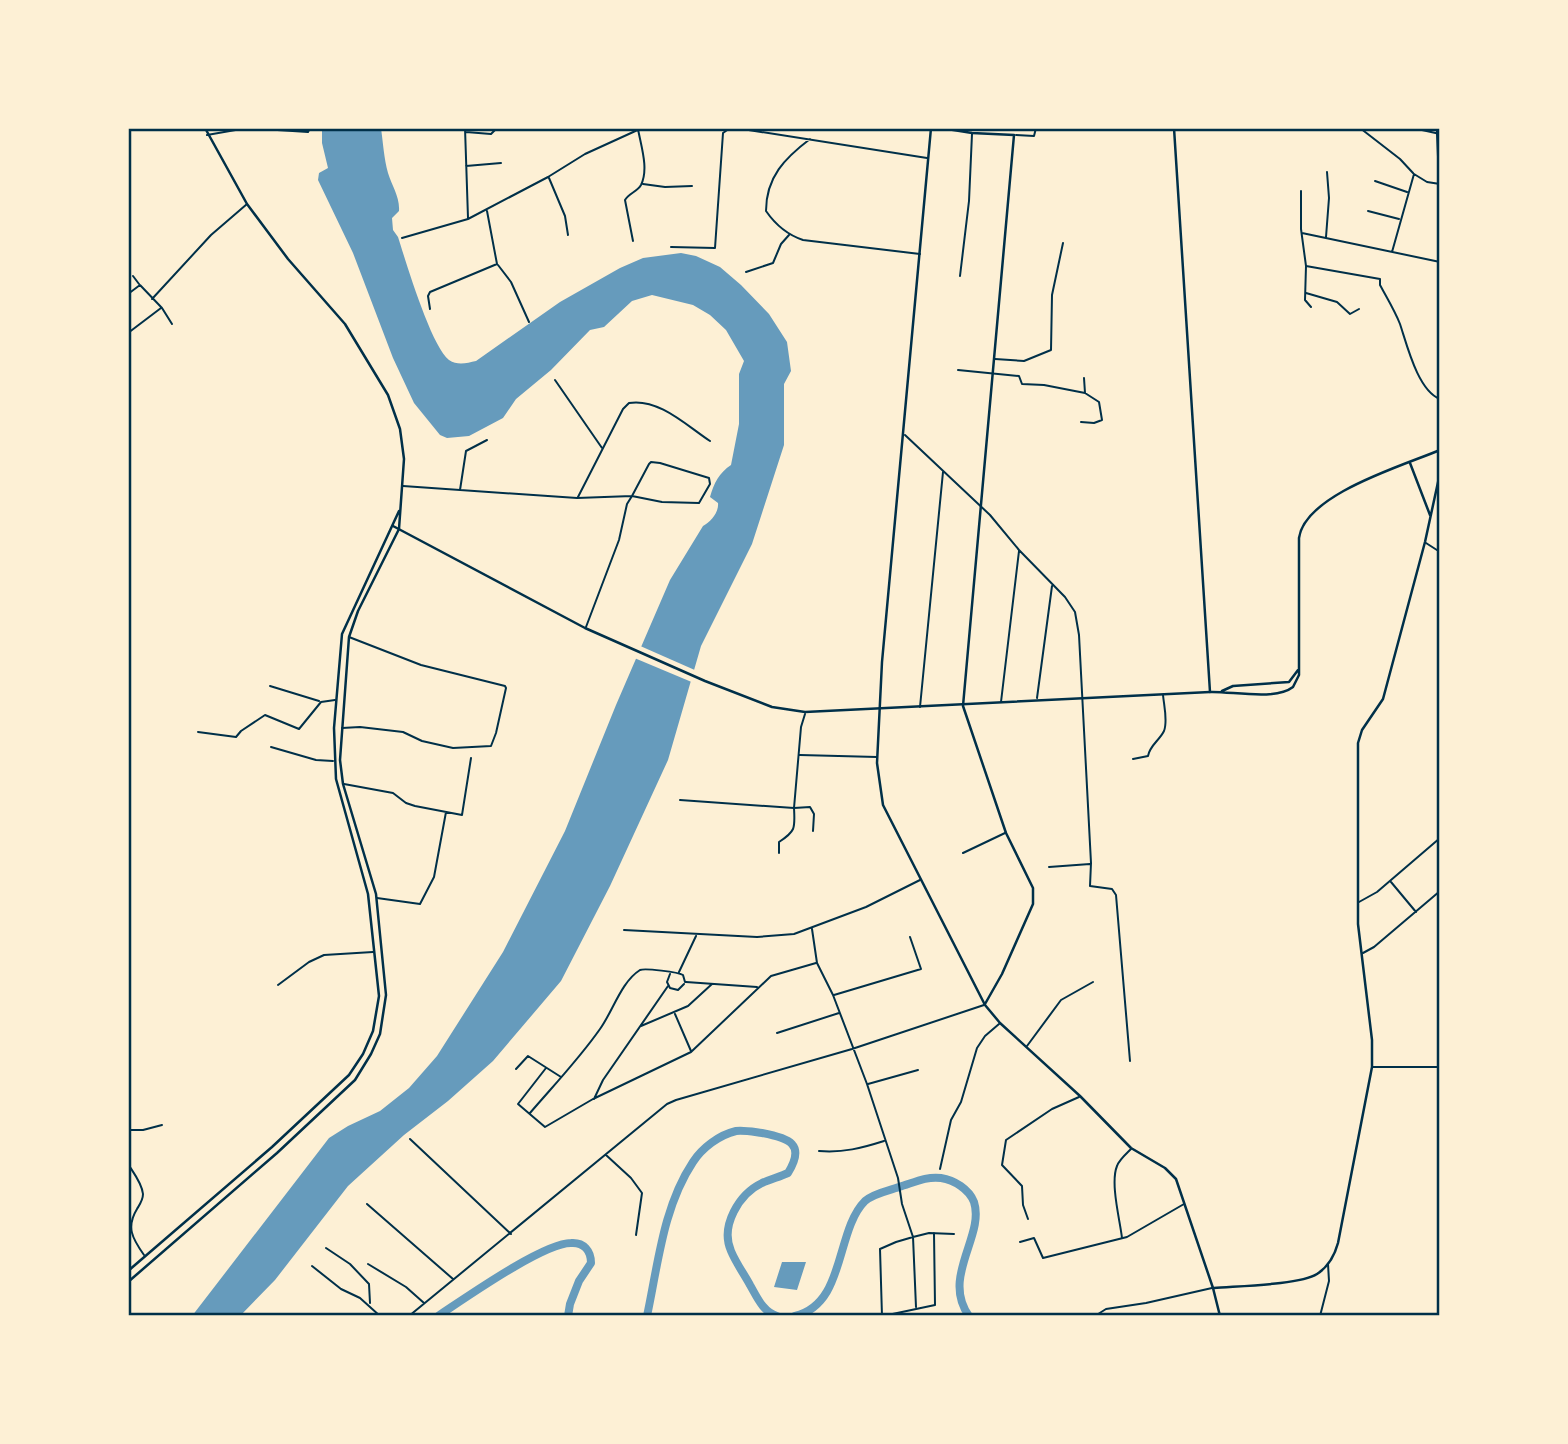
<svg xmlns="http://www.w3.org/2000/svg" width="1568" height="1444" font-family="'Roboto Condensed',sans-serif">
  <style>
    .water { fill: #669bbc }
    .pier { fill: #fdf0d5 }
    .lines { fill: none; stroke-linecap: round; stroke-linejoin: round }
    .river { stroke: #669bbc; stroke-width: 8 }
    .minor { stroke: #003049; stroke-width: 2 }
    .tertiary { stroke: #003049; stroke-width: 2.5 }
    .secondary { stroke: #003049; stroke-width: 2.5 }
    .primary { stroke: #003049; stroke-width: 2.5 }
    .neatline { fill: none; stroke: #003049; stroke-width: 2.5 }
  </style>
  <rect width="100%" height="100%" fill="#fdf0d5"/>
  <path class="water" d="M 322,128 L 381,128 C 383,142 384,159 388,173 C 392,186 400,197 399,211 L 392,218 L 393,230 L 398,237 C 406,262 431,346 449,360 C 458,366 467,363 476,361 L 560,302 L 620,268 L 643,258 L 681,253 L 696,256 L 720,267 L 741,285 L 769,314 L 787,342 L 791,371 L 784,384 L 784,445 L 752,544 L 701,646 L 668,760 L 610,886 L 561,981 L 493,1061 L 448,1101 L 404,1135 L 348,1186 L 275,1280 L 240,1316 L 192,1316 L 329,1138 L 348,1126 L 380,1111 L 409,1088 L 437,1056 L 503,952 L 565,831 L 616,705 L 670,580 L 703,526 C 711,522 719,512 718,503 L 710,497 C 714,483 719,473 731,465 L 739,424 L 739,374 L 744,361 L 726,330 L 710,315 L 693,305 L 652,295 L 632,301 L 604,327 L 590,330 L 551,370 L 516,399 L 503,418 L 469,436 L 447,438 L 440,435 L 414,403 L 393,358 L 353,253 L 318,180 L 319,173 L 328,168 L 322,143 Z
    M 782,1262 L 806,1262 L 797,1290 L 774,1287 Z"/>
  <path class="pier" d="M 638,645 L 697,671 L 694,683 L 632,657 Z"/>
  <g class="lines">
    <path class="river" d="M 438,1316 C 464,1299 543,1243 571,1243 C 584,1242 591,1251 591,1263 L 579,1281 L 570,1304 L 568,1316
      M 647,1316 C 658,1265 663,1207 693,1162 C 702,1148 719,1135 736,1131 C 744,1130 754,1132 762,1133 C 789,1138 806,1144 788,1173 C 779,1177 771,1179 762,1183 C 739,1194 720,1226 731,1251 C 736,1263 744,1274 750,1285 C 757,1297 763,1312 777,1316
      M 795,1316 C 846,1304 835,1231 865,1201 C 874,1193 888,1191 899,1187 C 913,1183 926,1176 941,1178 C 954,1180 969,1189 974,1202 C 985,1236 941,1277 969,1316"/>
    <path class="minor" d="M 465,128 L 468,218
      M 736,128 L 927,158
      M 1360,128 L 1400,159 L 1413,173
      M 1413,128 L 1440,134
      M 466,132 L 491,134 L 497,128
      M 207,135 L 247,128 L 308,132 L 310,128
      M 1016,135 L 1034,136 L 1036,128
      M 810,139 C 785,158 766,177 766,211 C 775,224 788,235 803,240 L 920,254
      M 466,166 L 501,163
      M 549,178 L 565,216 L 568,235
      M 1375,181 L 1407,192
      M 643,184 L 665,187 L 692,186
      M 1301,191 L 1301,229 L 1306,266 L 1305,300 L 1311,307
      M 1368,211 L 1399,219
      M 1302,233 L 1440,262
      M 1326,237 L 1329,198 L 1327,172
      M 402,238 L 468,219 L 548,177 L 585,154 L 642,128
      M 633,241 L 625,200 C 629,193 637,192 641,185 C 649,169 641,146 638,129
      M 671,247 L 715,248 L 723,133 L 730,128
      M 1392,252 L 1414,174 L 1427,182 L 1440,184
      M 498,265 L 511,282 L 529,322
      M 1306,266 L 1380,279 L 1380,285 C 1387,298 1395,311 1400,324 C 1407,345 1418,391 1440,399
      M 746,272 L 773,263 L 781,244 L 789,235
      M 133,276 L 139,284
      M 960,276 L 969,201 L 972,134
      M 1306,293 L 1337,302 L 1350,314 L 1359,309
      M 128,294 L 140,285 L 162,308 L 172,324
      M 152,299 L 211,235 L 247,204
      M 430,309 L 428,296 L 430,292 L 497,264 L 487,211
      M 128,333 L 161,308
      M 995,359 L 1024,361 L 1051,350 L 1052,295 L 1063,243
      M 958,370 L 1019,376 L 1022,384 L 1044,385 L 1085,393
      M 555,380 L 602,448
      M 1081,422 L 1094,423 L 1102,420 L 1099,402 L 1085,393 L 1084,378
      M 905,435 L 990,515 L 1019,550 L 1065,597 L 1075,612 L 1079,635 L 1091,863 L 1090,886 L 1112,889 L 1116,895 L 1130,1061
      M 403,486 L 577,498 L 632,496 L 662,502 L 699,503 L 710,484 L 709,478 L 660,463 L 651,462 L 649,464 L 632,496 L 627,504 L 619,540 L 586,627
      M 460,490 L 466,451 L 487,440
      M 578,497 L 623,409 L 629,403 C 659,398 687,426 710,441
      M 1426,543 L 1440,552
      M 270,686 L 319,701
      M 1037,698 L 1052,586
      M 1001,702 L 1019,551
      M 920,707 L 943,472
      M 342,728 L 360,727 L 403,732 L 422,741 L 453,748 L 491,746 L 496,733 L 506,688 L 505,686 L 421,665 L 349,637
      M 198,732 L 236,737 L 241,731 L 265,715 L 299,729 L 321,702 L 335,700
      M 271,747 L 316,760 L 333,761
      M 800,755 L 877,757
      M 1133,759 L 1148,756 C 1150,745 1159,741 1164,731 C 1168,721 1164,706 1163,695
      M 344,784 L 393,793 L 406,803 L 415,806 L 462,815 L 471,758
      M 680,800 L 794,808 L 801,727 L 805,714
      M 779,853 L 779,842 C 796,831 795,828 794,808 L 810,807 L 814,814 L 813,831
      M 963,853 L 1005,833
      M 1049,867 L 1090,864
      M 1391,882 L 1416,912
      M 377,898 L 420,904 L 434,877 L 446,812
      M 1359,902 L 1377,892 L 1440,838
      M 812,929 L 817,963 L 833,995 L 867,1084 L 898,1178 L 902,1204 L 913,1237 L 896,1242 L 880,1249 L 882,1316
      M 624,930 L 757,937 L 794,934 L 866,907 L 920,880
      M 1363,953 L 1374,947 L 1440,891
      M 679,972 L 696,936
      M 670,974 L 667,982 L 670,988 L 678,990 L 684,984
      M 686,982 L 757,987
      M 278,985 L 309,962 L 324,955 L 373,952
      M 834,995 L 921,969 L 910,937
      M 675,1014 L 691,1051
      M 641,1026 L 688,1006 L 712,984
      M 777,1033 L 839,1013
      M 1027,1046 L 1061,1000 L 1093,982
      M 1373,1067 L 1440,1067
      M 546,1068 L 518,1104 L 545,1127 L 593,1099 L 691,1052 L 771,976 L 816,963
      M 516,1069 L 528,1056 L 561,1077
      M 868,1084 L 918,1070
      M 594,1099 L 603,1080 L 668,986
      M 530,1113 C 554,1085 579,1059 600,1029 C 613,1011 621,982 640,970 C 645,968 678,972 683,975 L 685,982
      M 128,1130 L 143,1130 L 162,1125
      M 410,1139 L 511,1234
      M 819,1151 C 843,1153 862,1148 884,1141
      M 606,1155 L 631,1178 L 642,1193 L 636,1235
      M 128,1164 C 133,1172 142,1183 143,1194 C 143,1200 140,1204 137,1209 C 126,1227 132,1238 144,1255
      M 940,1169 L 951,1120 L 961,1102 L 977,1048 L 985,1036 L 999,1024
      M 367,1204 L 453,1279
      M 1028,1219 L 1023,1205 L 1022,1186 L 1002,1165 L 1006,1140 L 1052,1109 L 1079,1097
      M 1122,1238 C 1120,1220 1110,1183 1117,1166 C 1119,1160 1126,1154 1131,1149
      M 1020,1242 L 1034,1238 L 1043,1258 L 1127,1237 L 1184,1204
      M 326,1248 L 350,1264 L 369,1284 L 370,1303
      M 368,1264 L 406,1287 L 424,1303
      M 312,1266 L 341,1289 L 360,1298 L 380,1316
      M 916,1307 L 913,1237 L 929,1233 L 954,1234
      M 409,1316 L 667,1104 L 676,1100 L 852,1049 L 984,1005
      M 883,1316 L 935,1305 L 934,1233
      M 1095,1316 L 1106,1309 L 1146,1303 L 1212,1288
      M 1320,1316 L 1329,1281 L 1328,1264"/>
    <path class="tertiary" d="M 941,128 L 972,133 L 1014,135 L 963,706 L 1006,833 L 1033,888 L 1033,904 L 1002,974 L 985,1004
      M 1174,128 L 1210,692
      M 1437,128 L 1440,197
      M 1410,463 L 1430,515
      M 1214,1288 C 1236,1286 1300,1285 1317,1274 C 1328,1267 1335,1254 1338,1243 L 1372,1067 L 1372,1040 L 1358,924 L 1358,743 L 1362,730 L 1383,699 L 1425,542 L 1440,473"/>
    <path class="secondary" d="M 393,526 L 585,628 L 705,681 L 772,707 L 805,712 L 1210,692 C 1231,691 1275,701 1293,687 L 1299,675 L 1299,538 C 1305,494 1405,465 1440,450
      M 1222,691 L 1233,686 L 1289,682 L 1298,670"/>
    <path class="primary" d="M 931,128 L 882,662 L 877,763 L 883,805 L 985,1005 L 1000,1023 L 1080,1096 L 1131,1148 L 1165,1168 L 1176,1179 L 1213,1288 L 1220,1316
      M 128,1271 L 272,1147 L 349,1075 L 363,1054 L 373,1031 L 379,996 L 368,894 L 336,779 L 334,728 L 342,634 L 399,511
      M 128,1282 L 277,1153 L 355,1080 L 371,1054 L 380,1034 L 386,995 L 376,894 L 343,784 L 340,760 L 349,637 L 358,611 L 399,529 L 404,459 L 400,429 L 388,395 L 345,324 L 288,259 L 247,204 L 205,128"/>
  </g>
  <rect width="1568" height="1444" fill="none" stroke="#fdf0d5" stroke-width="259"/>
  <rect x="130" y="130" width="1308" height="1184" class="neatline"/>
</svg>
